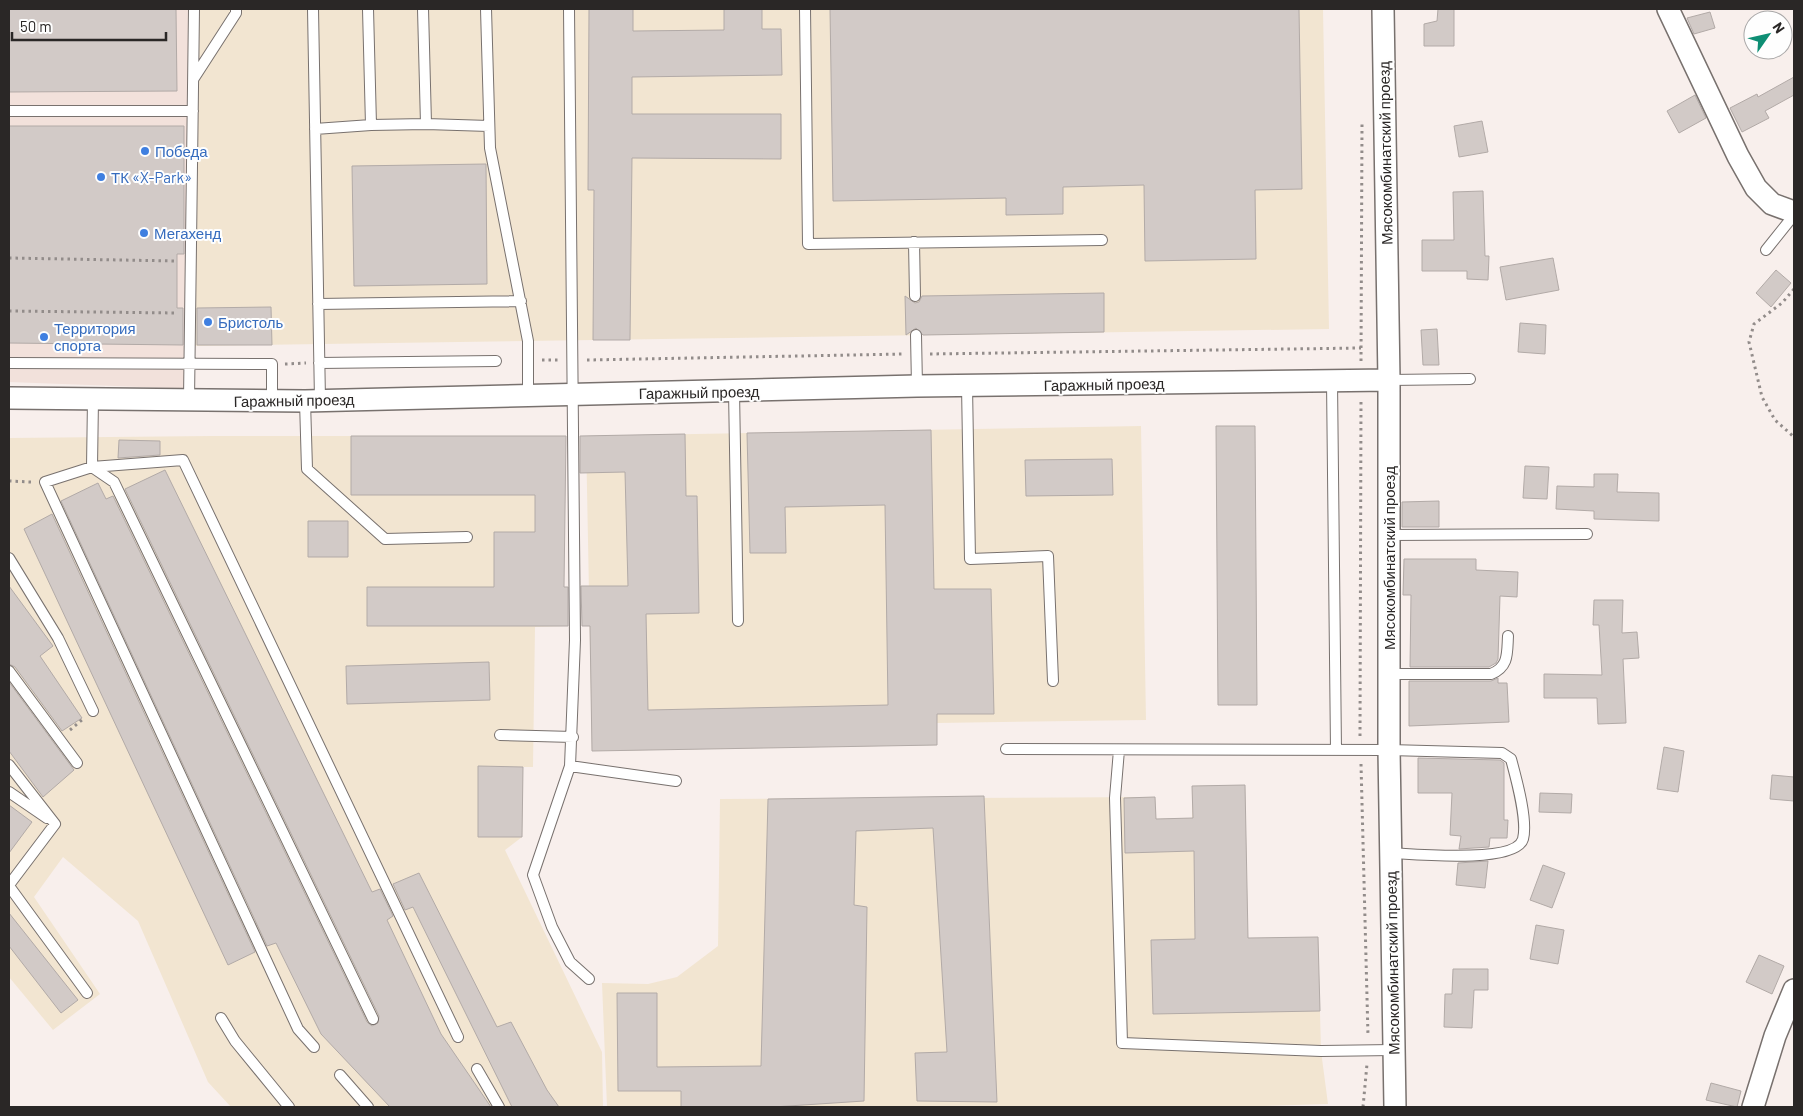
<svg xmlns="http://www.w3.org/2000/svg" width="1803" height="1116" font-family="Barlow,sans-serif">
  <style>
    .built { fill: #f2e1db }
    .industrial { fill: #f2e5d1 }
    .building { fill: #d2cac7; stroke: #b2aaa7 }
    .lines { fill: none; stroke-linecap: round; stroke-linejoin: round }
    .service-casing { stroke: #78716e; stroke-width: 12 }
    .minor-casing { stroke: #78716e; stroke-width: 24 }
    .path { stroke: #928c8a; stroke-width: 3; stroke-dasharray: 2.5 4; stroke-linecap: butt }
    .service { stroke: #fff; stroke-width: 10 }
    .minor { stroke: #fff; stroke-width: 21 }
    .shop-dot { fill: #3f7fe0; stroke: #fefefe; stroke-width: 2 }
    .labels { text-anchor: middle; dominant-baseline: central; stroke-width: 4; stroke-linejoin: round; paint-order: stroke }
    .shop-label { font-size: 15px; fill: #366cbe; stroke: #fefefe; text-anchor: start }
    .street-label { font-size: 15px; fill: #2a2726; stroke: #fefefe }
  </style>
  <rect width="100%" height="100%" fill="#f8efec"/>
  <path class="built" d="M 9,9 L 191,9 L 195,389 L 9,382 Z"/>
  <path class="industrial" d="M 191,9 L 1323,9 L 1329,329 L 195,346 Z
    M 1141,426 L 1146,720 L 937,723 L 937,745 L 592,751 L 586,436 Z
    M 211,436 L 564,436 L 564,626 L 535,627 L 533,767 L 523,767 L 522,837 L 505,850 L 602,1052 L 603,1107 L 231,1107 L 208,1082 L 138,921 L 63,857 L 34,897 L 100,994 L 53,1030 L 9,977 L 9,438 Z
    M 1245,785 L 1248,938 L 1318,937 L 1321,1051 L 1328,1104 L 1234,1107 L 607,1107 L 602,983 L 648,984 L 677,977 L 718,946 L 720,799 L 1155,797 L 1156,819 L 1192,818 L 1192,786 Z"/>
  <path class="building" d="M 9,9 L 176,9 L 177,91 L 9,92 Z
    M 589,9 L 633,9 L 633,31 L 724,30 L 724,9 L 762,9 L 762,29 L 781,29 L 782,75 L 632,77 L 632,114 L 781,114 L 781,159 L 632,158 L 630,340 L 593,340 L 594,190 L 588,190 Z
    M 830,9 L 1299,9 L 1302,189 L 1255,190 L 1256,259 L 1145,261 L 1144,185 L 1063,187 L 1063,214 L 1006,215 L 1006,198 L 833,201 Z
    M 1438,9 L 1454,9 L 1454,46 L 1424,46 L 1424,24 L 1437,21 Z
    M 1710,12 L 1715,28 L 1694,34 L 1687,18 Z
    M 1794,77 L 1794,95 L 1765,111 L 1769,118 L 1742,132 L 1730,108 L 1757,94 L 1758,97 Z
    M 1695,95 L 1706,118 L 1679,133 L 1667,111 Z
    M 1482,121 L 1488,152 L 1459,157 L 1454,126 Z
    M 9,126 L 184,126 L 184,254 L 177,254 L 177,308 L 183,308 L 183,345 L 9,343 Z
    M 486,164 L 487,284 L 354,286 L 352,166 Z
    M 1483,191 L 1485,256 L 1489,256 L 1488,280 L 1467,279 L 1467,271 L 1422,271 L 1422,240 L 1454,240 L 1453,192 Z
    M 1553,258 L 1559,290 L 1506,300 L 1500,267 Z
    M 1776,270 L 1791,283 L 1771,307 L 1756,293 Z
    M 1104,293 L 1104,332 L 923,335 L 916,328 L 906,335 L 905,296 L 915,303 L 919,302 L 922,296 Z
    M 271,307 L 272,345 L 197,345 L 197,308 Z
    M 1520,323 L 1546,325 L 1545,354 L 1518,352 Z
    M 1437,329 L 1439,365 L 1423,365 L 1421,330 Z
    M 1216,426 L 1255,426 L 1257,705 L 1218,705 Z
    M 931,430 L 934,589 L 991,589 L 994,714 L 937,714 L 937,745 L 592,751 L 590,626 L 582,626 L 581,586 L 628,586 L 625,472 L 580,473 L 580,436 L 685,434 L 686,496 L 697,496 L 699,613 L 646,614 L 648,710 L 888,705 L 885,505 L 785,507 L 786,553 L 750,553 L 747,433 Z
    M 351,436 L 566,436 L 564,587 L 568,587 L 568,626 L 367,626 L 367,587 L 494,587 L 494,532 L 535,532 L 535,495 L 351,495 Z
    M 119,440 L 160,441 L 160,455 L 118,458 Z
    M 1112,459 L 1113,495 L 1026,496 L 1025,460 Z
    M 1525,466 L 1549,467 L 1547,499 L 1523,498 Z
    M 165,470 L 372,892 L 380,889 L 393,916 L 387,920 L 441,1034 L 491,1107 L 390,1107 L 321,1034 L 276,943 L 267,946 L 61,501 L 98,483 L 106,499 L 113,496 L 367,1022 L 372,1026 L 378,1023 L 379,1016 L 125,489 Z
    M 1594,474 L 1618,474 L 1617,492 L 1659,493 L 1659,521 L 1594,519 L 1594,511 L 1556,509 L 1557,486 L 1594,487 Z
    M 1439,501 L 1439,527 L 1402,527 L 1402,502 Z
    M 52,514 L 255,952 L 228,965 L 24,529 Z
    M 308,521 L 348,521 L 348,557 L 308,557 Z
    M 1404,559 L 1476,559 L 1476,570 L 1518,572 L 1517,597 L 1500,596 L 1498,659 L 1496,663 L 1489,667 L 1410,667 L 1411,595 L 1403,595 Z
    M 9,586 L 53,646 L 40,656 L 82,718 L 62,731 L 15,667 L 9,664 Z
    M 1594,600 L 1623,600 L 1622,633 L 1637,632 L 1639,658 L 1623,659 L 1626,723 L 1598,724 L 1597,698 L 1544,698 L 1544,674 L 1602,675 L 1599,625 L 1593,625 Z
    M 489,662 L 490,700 L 347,704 L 346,666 Z
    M 1498,678 L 1498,683 L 1507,683 L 1509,722 L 1409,726 L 1409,681 L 1491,681 Z
    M 9,682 L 74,770 L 43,797 L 9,751 Z
    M 1664,747 L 1684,751 L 1678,792 L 1657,789 Z
    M 1418,758 L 1500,760 L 1504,763 L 1504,820 L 1508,820 L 1507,838 L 1490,838 L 1489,847 L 1459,849 L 1461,836 L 1450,835 L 1452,793 L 1418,793 Z
    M 478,766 L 523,767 L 522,837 L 478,837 Z
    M 1772,775 L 1794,777 L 1794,801 L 1770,799 Z
    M 1245,785 L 1248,938 L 1318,937 L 1320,1011 L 1153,1014 L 1151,940 L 1195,939 L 1194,851 L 1125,853 L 1124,798 L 1155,797 L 1156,819 L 1193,818 L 1192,786 Z
    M 1540,793 L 1572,794 L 1571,813 L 1539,812 Z
    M 984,796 L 997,1102 L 917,1101 L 915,1053 L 947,1052 L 933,828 L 856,831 L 854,905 L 867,907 L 864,1101 L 773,1107 L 681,1107 L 681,1091 L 618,1091 L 617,993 L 657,993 L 657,1067 L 761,1066 L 768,799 Z
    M 9,805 L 32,822 L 9,853 Z
    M 1488,861 L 1485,888 L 1456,885 L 1458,863 Z
    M 1543,865 L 1565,873 L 1552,908 L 1530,900 Z
    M 419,873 L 497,1027 L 511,1022 L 547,1090 L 559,1107 L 512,1107 L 413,907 L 405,910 L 393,884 Z
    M 9,913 L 78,1000 L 61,1013 L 9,946 Z
    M 1536,925 L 1564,930 L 1558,964 L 1530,959 Z
    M 1759,955 L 1784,966 L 1772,994 L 1746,982 Z
    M 1453,969 L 1488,969 L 1488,990 L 1474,990 L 1472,1028 L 1444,1027 L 1445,994 L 1452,994 Z
    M 1711,1083 L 1741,1091 L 1737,1107 L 1706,1100 Z"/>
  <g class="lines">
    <defs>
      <path id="service" d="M 313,9 L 320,400
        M 368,9 L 371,125 L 426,124 L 423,9
        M 486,9 L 490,148 L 528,341 L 528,396
        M 569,9 L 575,640 L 570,766 L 533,875 L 552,927 L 570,962 L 589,979
        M 805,9 L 808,244 L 1102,240
        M 194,78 L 236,13 L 236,9
        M 9,111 L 193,111
        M 426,124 L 489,126
        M 315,129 L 371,125
        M 914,242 L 915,296
        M 1766,250 L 1794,215
        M 318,304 L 521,301
        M 916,335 L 917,386
        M 9,363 L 272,364 L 272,401
        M 319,363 L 496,361
        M 1389,380 L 1470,379
        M 1332,381 L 1336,750
        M 967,386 L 970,559 L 1048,556 L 1053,681
        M 734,391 L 738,621
        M 93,399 L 92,467 L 183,460 L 458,1037
        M 189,400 L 194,9
        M 305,401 L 307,469 L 385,539 L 467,537
        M 1389,535 L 1587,534
        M 9,558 L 58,638 L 93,711
        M 9,671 L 77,763
        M 1389,674 L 1491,674 C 1509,667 1507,653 1508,636
        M 500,735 L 573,737
        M 1006,749 L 1389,750 L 1502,753 L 1511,759 C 1516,778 1528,820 1523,839 C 1516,864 1413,854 1391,853
        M 1119,750 L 1115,798 L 1122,1043 L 1321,1051 L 1393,1050
        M 9,765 L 55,824 L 9,885
        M 570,766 L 676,781
        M 9,792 L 47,818
        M 9,886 L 87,993
        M 221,1018 L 235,1041 L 289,1107
        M 314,1047 L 298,1029 L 45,482 L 92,467 L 114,482 L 373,1019
        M 477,1069 L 499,1107
        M 340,1075 L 368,1107"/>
      <path id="minor" d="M 1383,9 L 1389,380 L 1389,750 L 1395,1107
        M 1668,9 L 1738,156 L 1756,188 L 1772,204 L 1794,212
        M 9,398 L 305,401 L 917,386 L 1389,380
        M 1753,1107 L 1775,1036 L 1794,990"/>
    </defs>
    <use href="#service" class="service-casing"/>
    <use href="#minor" class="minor-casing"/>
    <path class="path" d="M 9,258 L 176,261
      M 1794,289 L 1782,303 L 1754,324 L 1749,342 L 1762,397 L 1775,420 L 1794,437
      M 9,311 L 176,313
      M 930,354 L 1361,348
      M 542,360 L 558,360
      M 587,360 L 903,354
      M 1361,361 L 1362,124
      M 285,364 L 306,363
      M 9,481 L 31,482
      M 70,730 L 83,719
      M 1360,736 L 1361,399
      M 1361,764 L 1368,1036
      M 1363,1107 L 1367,1064"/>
    <use href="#service" class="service"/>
    <use href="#minor" class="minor"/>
  </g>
  <g class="shop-dot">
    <circle cx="145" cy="151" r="5"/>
    <circle cx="101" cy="177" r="5"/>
    <circle cx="144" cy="233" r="5"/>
    <circle cx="208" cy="322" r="5"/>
    <circle cx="44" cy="337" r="5"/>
  </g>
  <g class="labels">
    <g class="shop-label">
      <text x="155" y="151">Победа</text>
      <text x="111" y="177">ТК «X-Park»</text>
      <text x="154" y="233">Мегахенд</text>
      <text x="218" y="322">Бристоль</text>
      <text x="54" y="328">Территория<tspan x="54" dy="17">спорта</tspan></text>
    </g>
    <g class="street-label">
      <text transform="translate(1385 153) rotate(-91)">Мясокомбинатский проезд</text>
      <text transform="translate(1104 384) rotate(-1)">Гаражный проезд</text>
      <text transform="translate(699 392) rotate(-1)">Гаражный проезд</text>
      <text transform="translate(294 400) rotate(-1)">Гаражный проезд</text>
      <text transform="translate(1389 558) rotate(-90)">Мясокомбинатский проезд</text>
      <text transform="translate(1392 963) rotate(-91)">Мясокомбинатский проезд</text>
    </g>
  </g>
  <rect width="1803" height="1116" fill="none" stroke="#2a2726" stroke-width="20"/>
  <g transform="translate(1768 35) rotate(56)"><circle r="24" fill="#fefefe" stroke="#a9a8a8"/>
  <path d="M0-4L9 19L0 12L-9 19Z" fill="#0e8e74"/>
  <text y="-8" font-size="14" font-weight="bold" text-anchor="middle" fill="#2a2726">N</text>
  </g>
  <path d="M12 32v8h154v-8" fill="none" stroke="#2a2726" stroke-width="2.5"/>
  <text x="20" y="32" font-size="15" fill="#2a2726" stroke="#fefefe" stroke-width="4" paint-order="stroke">50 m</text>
</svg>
